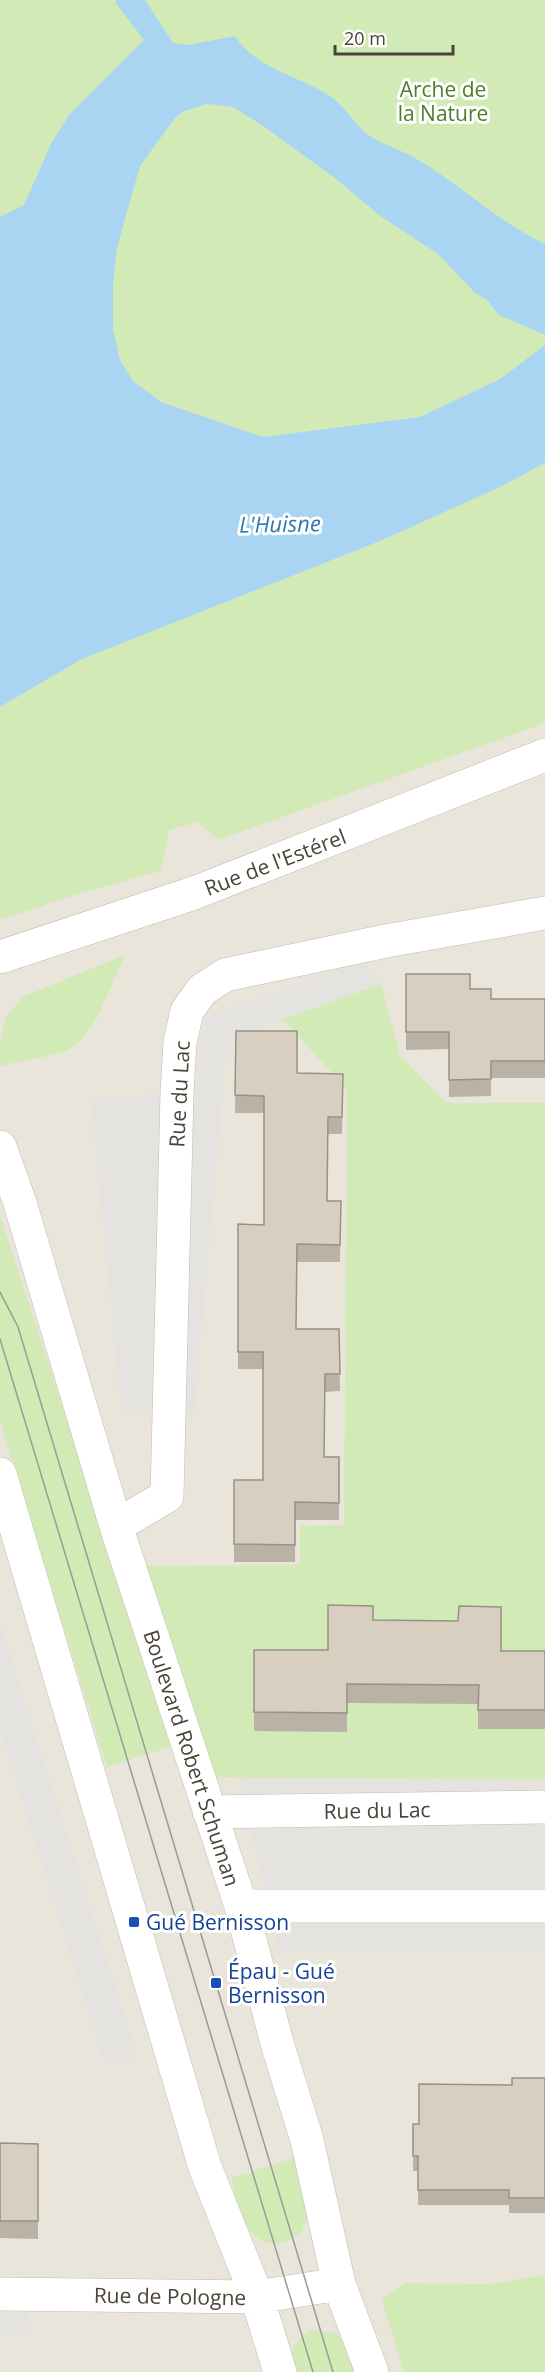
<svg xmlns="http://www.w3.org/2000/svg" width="545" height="2372" font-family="'Open Sans',sans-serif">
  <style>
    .residential { fill: #eae5da }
    .green { fill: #d2eab5 }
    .parking { fill: #e5e3e0 }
    .water { fill: #a9d4f2 }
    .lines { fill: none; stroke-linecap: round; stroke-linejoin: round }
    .minor-casing { stroke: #c2bbae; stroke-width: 34 }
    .minor { stroke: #fff; stroke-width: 33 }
    .tram { stroke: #9a9a9a; stroke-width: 1.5 }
    .wall { fill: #bab2a6 }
    .building { fill: #d8cfc1; stroke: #979187; stroke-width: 1.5 }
    .transit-dot { fill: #1a4fb4; stroke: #fff; stroke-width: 2 }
    .labels { text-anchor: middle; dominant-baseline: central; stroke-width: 6; stroke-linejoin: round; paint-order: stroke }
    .park-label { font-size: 21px; fill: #4a7f2a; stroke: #fff }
    .street-label { font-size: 21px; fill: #4b4439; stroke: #fff }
    .transit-label { font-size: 21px; fill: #164399; stroke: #fff; text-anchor: start }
    .water-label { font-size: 22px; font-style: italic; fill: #2e7ab2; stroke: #fff }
  </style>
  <rect width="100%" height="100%" fill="#f6f3ec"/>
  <path class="residential" d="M 232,81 L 545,269 L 545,2372 L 0,2372 L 0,280 Z"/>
  <path class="green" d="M 0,0 L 545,0 L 545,269 L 232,82 L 137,120 L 0,280 Z
    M 206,104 L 233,107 L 263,126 L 335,178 L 379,215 L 438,254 L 474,292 L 487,300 L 499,315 L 545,335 L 545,345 L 500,379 L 420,417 L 263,437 L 161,402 L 133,381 L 120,360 L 113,330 L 113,285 L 117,248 L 140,166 L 176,117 L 194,106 Z
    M 545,463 L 545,723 L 218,840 L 198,822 L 169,830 L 161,871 L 80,893 L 0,920 L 0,707 L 82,659 L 380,541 L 500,487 Z
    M 125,955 C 110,985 100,1026 72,1048 C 63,1055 14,1062 0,1066 L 0,1042 L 6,1017 L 22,997 Z
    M 381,984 L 400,1055 L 446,1103 L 545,1103 L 545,1780 L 202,1777 L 145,1566 L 300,1565 L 300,1526 L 344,1525 L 347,1089 L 282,1019 Z
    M 0,1215 L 173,1746 L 107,1767 L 0,1421 Z
    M 296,2157 L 308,2215 L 302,2232 C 296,2235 288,2242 281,2243 C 245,2249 238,2204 231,2178 Z
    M 545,2275 L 545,2372 L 404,2372 L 382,2300 L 405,2283 L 490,2284 Z
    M 311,2329 L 338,2334 L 348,2348 L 355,2372 L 289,2372 C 288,2351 295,2342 311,2329 Z"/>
  <path class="parking" d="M 366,960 L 381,984 L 282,1019 L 227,1042 L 194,1420 L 121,1409 L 91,1100 L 196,1090 L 204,1017 Z
    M 0,1623 L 55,1797 L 138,2057 L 104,2063 L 0,1729 Z
    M 239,1778 L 545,1780 L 545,1950 L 279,1952 Z
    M 0,2303 L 28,2304 L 30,2334 L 0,2334 Z"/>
  <path class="water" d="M 117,0 L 145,0 L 173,43 L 188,45 L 235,36 C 256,70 300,75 331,97 C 344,106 351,118 362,130 C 376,143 398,148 415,158 C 460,184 498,222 545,244 L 545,335 L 499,315 L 487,300 L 474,292 L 438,254 L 379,215 L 335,178 L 263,126 L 233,107 L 206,104 L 185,111 L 176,117 L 140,166 L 117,248 L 113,285 L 113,330 L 120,360 L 133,381 L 161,402 L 263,437 L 420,417 L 500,379 L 545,345 L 545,463 L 500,487 L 380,541 L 82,659 L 0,707 L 0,217 L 24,205 L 52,142 L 70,114 L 144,40 L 115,2 Z"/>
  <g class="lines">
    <defs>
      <path id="minor" d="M 0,957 L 194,893 L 545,755
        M 0,1147 L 20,1203 L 116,1526 L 241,1906 L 277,2043 L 307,2140 L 339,2284 L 372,2372
        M 0,1474 L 205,2167 L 257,2297 L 280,2372
        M 116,1526 L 167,1496 L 177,1093 L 180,1042 L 187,1011 L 202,990 L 225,975 L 386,941 L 545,913
        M 209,1812 L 545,1807
        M 241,1906 L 545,1906
        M 0,2294 L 257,2297 L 339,2284"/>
    </defs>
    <use href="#minor" class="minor-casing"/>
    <use href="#minor" class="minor"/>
    <path class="tram" d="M 0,1292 L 18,1327 L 333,2372
      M 0,1339 L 313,2372"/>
  </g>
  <path class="wall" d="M 406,974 L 470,989 L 491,999 L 545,999 L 545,1078 L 491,1078 L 491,1096 L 449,1097 L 449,1049 L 406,1050 Z
    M 236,1031 L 297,1073 L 343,1091 L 342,1134 L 328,1134 L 327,1201 L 341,1201 L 340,1262 L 297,1262 L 296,1329 L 339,1329 L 340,1391 L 325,1392 L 324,1457 L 339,1457 L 339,1520 L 295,1520 L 295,1562 L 234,1562 L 234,1480 L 263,1480 L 263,1369 L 238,1369 L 238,1224 L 264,1225 L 264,1113 L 235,1113 Z
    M 373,1620 L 501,1651 L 545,1651 L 545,1729 L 478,1729 L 478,1704 L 347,1703 L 347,1732 L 254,1731 L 254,1650 L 328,1650 Z
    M 545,2078 L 545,2213 L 509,2213 L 509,2205 L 418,2205 L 418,2171 L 413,2171 L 413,2156 L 419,2124 L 512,2085 Z
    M 0,2143 L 38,2144 L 38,2239 L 0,2238 Z"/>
  <path class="building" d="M 406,974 L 470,974 L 470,989 L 491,989 L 491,999 L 545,999 L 545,1061 L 491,1061 L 491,1079 L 449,1080 L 449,1032 L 406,1032 Z
    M 236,1031 L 297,1031 L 297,1073 L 343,1074 L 342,1117 L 328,1117 L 327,1201 L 341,1201 L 340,1245 L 297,1244 L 296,1329 L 339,1329 L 340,1374 L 325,1374 L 324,1457 L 339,1457 L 339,1503 L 295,1502 L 295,1545 L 234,1544 L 234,1480 L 263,1480 L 263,1352 L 238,1352 L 238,1224 L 264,1225 L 264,1096 L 235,1095 Z
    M 328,1605 L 373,1606 L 373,1620 L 458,1621 L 459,1606 L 501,1607 L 501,1651 L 545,1651 L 545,1710 L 478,1710 L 479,1685 L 347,1684 L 347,1713 L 254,1712 L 254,1650 L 328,1650 Z
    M 512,2078 L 545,2078 L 545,2198 L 509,2198 L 509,2190 L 418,2190 L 418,2156 L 413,2156 L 413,2124 L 419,2124 L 419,2084 L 512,2085 Z
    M 0,2143 L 38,2144 L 38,2221 L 0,2221 Z"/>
  <g class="transit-dot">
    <rect x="128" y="1916" width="12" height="12" rx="3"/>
    <rect x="210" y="1977" width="12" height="12" rx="3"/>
  </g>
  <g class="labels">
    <g class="park-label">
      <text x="443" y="89">Arche de<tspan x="443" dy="24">la Nature</tspan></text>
    </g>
    <g class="street-label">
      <text transform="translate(275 862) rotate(-21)">Rue de l'Estérel</text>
      <text transform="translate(179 1094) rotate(-87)">Rue du Lac</text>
      <text transform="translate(192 1758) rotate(72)">Boulevard Robert Schuman</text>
      <text transform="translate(377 1810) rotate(-1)">Rue du Lac</text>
      <text transform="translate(170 2296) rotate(1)">Rue de Pologne</text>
    </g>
    <g class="transit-label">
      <text x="146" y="1922">Gué Bernisson</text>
      <text x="228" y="1971">Épau - Gué<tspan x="228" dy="24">Bernisson</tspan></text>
    </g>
    <g class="water-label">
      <text transform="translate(280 523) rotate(-1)">L'Huisne</text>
    </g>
  </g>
  <path d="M335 45v9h118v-9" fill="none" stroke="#4b4439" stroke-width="3"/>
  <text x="344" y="45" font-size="18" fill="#4b4439" stroke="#ffffff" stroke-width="4.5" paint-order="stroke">20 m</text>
</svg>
